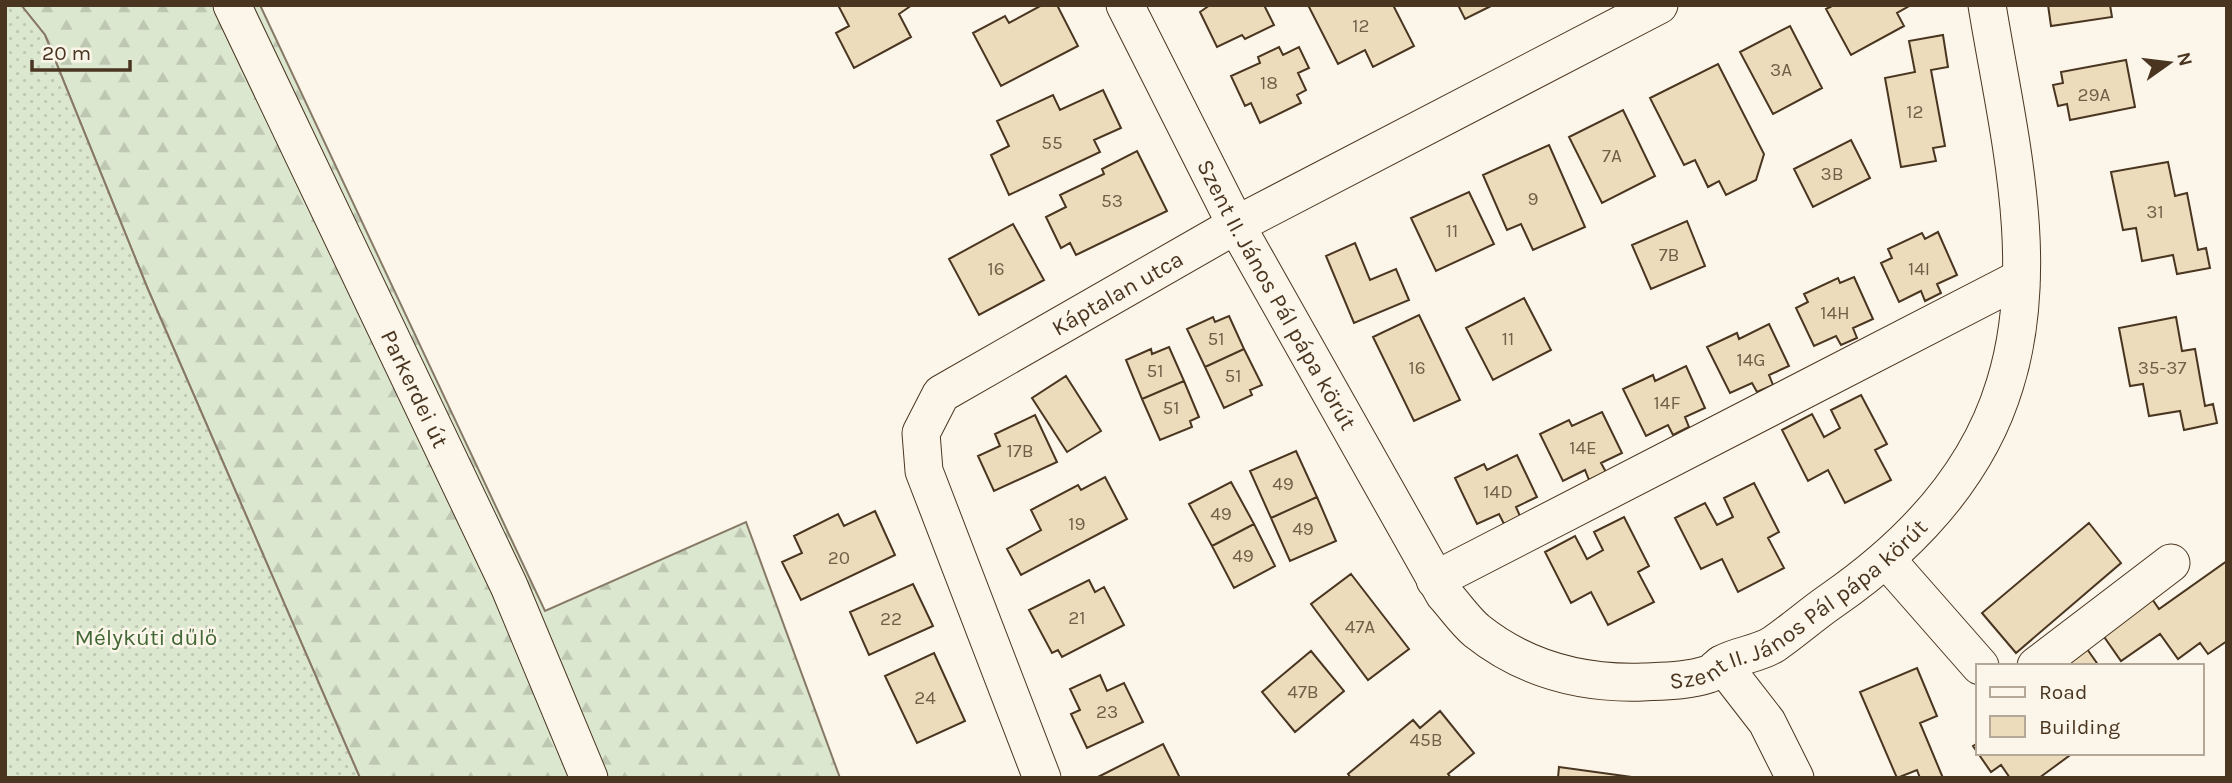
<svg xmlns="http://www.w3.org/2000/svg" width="2232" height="783" font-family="Karla,sans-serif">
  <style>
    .forest { fill: url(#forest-firs); stroke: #887966; stroke-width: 2 }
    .garden { fill: url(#garden-dots); stroke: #887966; stroke-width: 2 }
    .building { fill: #ecdcbc; stroke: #4a3520; stroke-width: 2 }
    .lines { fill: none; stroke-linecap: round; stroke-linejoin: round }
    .minor-casing { stroke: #4a3520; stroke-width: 39 }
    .minor { stroke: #fbf6e9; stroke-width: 37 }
    .labels { text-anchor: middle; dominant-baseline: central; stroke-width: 5; stroke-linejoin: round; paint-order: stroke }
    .number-label { font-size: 19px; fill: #725f47 }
    .street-label { font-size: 23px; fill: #4a3520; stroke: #fbf6e9 }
    .park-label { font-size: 23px; fill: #436837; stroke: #fbf6e9 }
  </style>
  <defs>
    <pattern id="forest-firs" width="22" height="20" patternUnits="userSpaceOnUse" patternTransform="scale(1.75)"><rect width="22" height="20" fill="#dce7d0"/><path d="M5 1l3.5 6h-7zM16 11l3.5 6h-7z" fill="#bec7b2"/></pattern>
    <pattern id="garden-dots" width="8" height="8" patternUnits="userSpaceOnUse" patternTransform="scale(1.75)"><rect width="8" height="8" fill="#dce7d0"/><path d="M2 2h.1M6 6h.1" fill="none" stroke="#bec7b2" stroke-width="1.8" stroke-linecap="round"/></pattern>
  </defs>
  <rect width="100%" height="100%" fill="#fbf6e9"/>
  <path class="forest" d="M 21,5 L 260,5 L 545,611 L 746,522 L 840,778 L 360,778 L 147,287 L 45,35 Z"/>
  <path class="garden" d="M 5,5 L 21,5 L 45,35 L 147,287 L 360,778 L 5,778 Z"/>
  <path class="building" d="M 838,5 L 912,5 L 899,14 L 911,37 L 854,68 L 836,33 L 849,26 Z
    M 1042,5 L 1057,5 L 1078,46 L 1001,86 L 973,33 L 1005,16 L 1009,23 Z
    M 1210,5 L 1264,5 L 1274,25 L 1245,39 L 1242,35 L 1217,47 L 1200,12 Z
    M 1308,5 L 1393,5 L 1414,46 L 1373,67 L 1365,50 L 1338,64 Z
    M 1458,5 L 1493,5 L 1465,19 Z
    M 1834,5 L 1911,5 L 1897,13 L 1904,26 L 1851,55 L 1826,9 Z
    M 2048,5 L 2110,5 L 2112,17 L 2051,26 Z
    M 1790,26 L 1822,88 L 1773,114 L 1740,52 Z
    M 1943,35 L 1948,67 L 1931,70 L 1945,146 L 1933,148 L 1936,161 L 1901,167 L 1885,78 L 1915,72 L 1909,41 Z
    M 1279,47 L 1283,55 L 1299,47 L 1309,68 L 1298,73 L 1306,90 L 1297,95 L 1301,103 L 1260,123 L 1251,103 L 1245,106 L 1231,76 L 1260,63 L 1258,57 Z
    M 2126,60 L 2135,107 L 2070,120 L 2067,104 L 2058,106 L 2053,85 L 2063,83 L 2061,72 Z
    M 1718,64 L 1764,154 L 1756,180 L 1726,195 L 1719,181 L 1708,187 L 1695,160 L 1684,165 L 1650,98 Z
    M 1103,90 L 1121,128 L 1094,140 L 1100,152 L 1009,195 L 991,155 L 1009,146 L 997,121 L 1053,95 L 1060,110 Z
    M 1623,110 L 1655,176 L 1602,203 L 1569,137 Z
    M 1851,140 L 1870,178 L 1813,207 L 1794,169 Z
    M 1549,145 L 1585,227 L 1533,250 L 1521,224 L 1507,230 L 1483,175 Z
    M 1137,151 L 1167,211 L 1076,255 L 1070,243 L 1061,248 L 1046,217 L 1066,207 L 1060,195 L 1104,174 L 1102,169 Z
    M 2168,162 L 2175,196 L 2187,193 L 2198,250 L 2206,248 L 2210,268 L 2177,274 L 2173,255 L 2142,261 L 2136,228 L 2123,230 L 2111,172 Z
    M 1469,192 L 1494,244 L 1436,271 L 1411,218 Z
    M 1687,221 L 1705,266 L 1651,289 L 1632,245 Z
    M 1013,224 L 1044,280 L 979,315 L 949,259 Z
    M 1938,232 L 1957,275 L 1937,284 L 1941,293 L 1925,301 L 1921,291 L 1899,302 L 1881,263 L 1892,258 L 1888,249 L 1922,233 L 1925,239 Z
    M 1355,243 L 1370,280 L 1396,269 L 1409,300 L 1354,323 L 1326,256 Z
    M 1854,277 L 1873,319 L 1853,328 L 1857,338 L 1841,345 L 1836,336 L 1814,346 L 1796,308 L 1808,302 L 1804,294 L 1838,278 L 1840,283 Z
    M 1524,298 L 1551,350 L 1493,380 L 1466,328 Z
    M 1419,315 L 1460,400 L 1414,421 L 1373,337 Z
    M 1229,316 L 1244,349 L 1205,367 L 1187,329 L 1213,317 L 1215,322 Z
    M 2176,317 L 2182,351 L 2195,349 L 2205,406 L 2213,404 L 2217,423 L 2184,430 L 2180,411 L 2149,416 L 2143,384 L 2130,386 L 2119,328 Z
    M 1769,324 L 1789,366 L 1769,375 L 1773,385 L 1757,392 L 1752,383 L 1730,393 L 1707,347 L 1737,333 L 1739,339 Z
    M 1169,347 L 1184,381 L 1142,399 L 1126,360 L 1151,349 L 1152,354 Z
    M 1244,349 L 1262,385 L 1250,390 L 1252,395 L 1224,408 L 1205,367 Z
    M 1686,366 L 1705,408 L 1685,417 L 1689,427 L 1673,435 L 1668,425 L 1646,436 L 1623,389 L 1653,375 L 1655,381 Z
    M 1066,376 L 1101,431 L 1067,452 L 1032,398 Z
    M 1184,381 L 1199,417 L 1190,421 L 1192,427 L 1160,440 L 1142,399 Z
    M 1861,395 L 1887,444 L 1875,450 L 1891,480 L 1845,503 L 1828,470 L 1808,481 L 1782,430 L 1812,414 L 1824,437 L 1840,428 L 1831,410 Z
    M 1602,412 L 1622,453 L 1601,463 L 1606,472 L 1589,480 L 1585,470 L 1563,481 L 1540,434 L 1569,420 L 1572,426 Z
    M 1035,415 L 1057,462 L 994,491 L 978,456 L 1000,446 L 995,434 Z
    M 1296,451 L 1317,497 L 1271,518 L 1250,471 Z
    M 1517,455 L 1537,497 L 1516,507 L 1520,516 L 1504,524 L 1499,514 L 1477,524 L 1455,478 L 1484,464 L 1487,470 Z
    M 1105,477 L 1127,519 L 1021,575 L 1007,549 L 1041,530 L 1031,510 L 1078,485 L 1081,490 Z
    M 1231,482 L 1254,524 L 1212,546 L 1189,504 Z
    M 1754,483 L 1779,532 L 1768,538 L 1784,568 L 1738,592 L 1722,559 L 1701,569 L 1675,518 L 1705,503 L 1717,525 L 1733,517 L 1724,498 Z
    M 1317,497 L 1336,541 L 1290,561 L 1271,518 Z
    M 875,511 L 895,555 L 801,600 L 782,562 L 802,553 L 794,536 L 838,514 L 844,526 Z
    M 1624,517 L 1649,566 L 1638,572 L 1654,602 L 1608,625 L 1591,592 L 1571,603 L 1545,552 L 1575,536 L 1587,559 L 1603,550 L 1594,532 Z
    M 2089,523 L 2121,563 L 2016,653 L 1982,613 Z
    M 1254,524 L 1275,566 L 1234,588 L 1212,546 Z
    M 2227,561 L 2227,641 L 2208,654 L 2200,643 L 2178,659 L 2160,634 L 2121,661 L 2100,631 L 2150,596 L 2159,609 Z
    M 1351,574 L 1409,649 L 1368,680 L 1311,604 Z
    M 1089,580 L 1095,592 L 1104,587 L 1124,625 L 1062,657 L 1058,650 L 1052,653 L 1029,610 Z
    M 913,584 L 933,626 L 869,655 L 850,612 Z
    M 2087,649 L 2099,666 L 2065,666 Z
    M 1311,651 L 1344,691 L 1295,732 L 1262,692 Z
    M 934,653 L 965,721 L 917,743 L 885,676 Z
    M 1917,668 L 1937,716 L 1920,723 L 1943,778 L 1920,778 L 1917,770 L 1897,778 L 1860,692 Z
    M 1100,675 L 1107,691 L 1124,683 L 1143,722 L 1087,748 L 1071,714 L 1080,710 L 1070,689 Z
    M 1440,711 L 1474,753 L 1448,774 L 1451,778 L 1351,778 L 1348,774 L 1413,720 L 1420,728 Z
    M 1978,743 L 1978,753 L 2073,753 L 2039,778 L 2010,778 L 2001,765 L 1991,772 L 1973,746 Z
    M 1163,744 L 1180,778 L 1096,778 Z
    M 1559,767 L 1639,778 L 1558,778 Z"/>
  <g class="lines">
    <defs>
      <g id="minor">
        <path id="s1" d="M 232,5 L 509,586 L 589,778"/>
        <path id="s2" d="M 1125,5 L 1236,225 L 1444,594 C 1455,606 1465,621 1477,631 C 1526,670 1582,684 1643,682 C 1664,681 1688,681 1709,674 C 1714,672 1717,667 1722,664 C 1738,655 1759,654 1774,644 C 1793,631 1812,614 1831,601 C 1909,547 1977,477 2005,384 C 2043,262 2007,128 1987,5"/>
        <path d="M 1886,559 L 1980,666"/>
        <path d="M 1435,580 L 2021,278"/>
        <path d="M 1722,664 L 1767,722 L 1795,778"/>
        <path d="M 2036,666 L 2171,563"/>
        <path id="s3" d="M 1042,778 L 924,471 L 921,433 L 941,394 L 1236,225 L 1659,5"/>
      </g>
    </defs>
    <use href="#minor" class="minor-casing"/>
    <use href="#minor" class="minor"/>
  </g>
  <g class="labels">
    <g class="number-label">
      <text x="1361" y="26">12</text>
      <text x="1781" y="70">3A</text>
      <text x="1269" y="83">18</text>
      <text x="2094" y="95">29A</text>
      <text x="1915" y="112">12</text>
      <text x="1052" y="143">55</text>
      <text x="1612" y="156">7A</text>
      <text x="1832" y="174">3B</text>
      <text x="1533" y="199">9</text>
      <text x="1112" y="201">53</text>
      <text x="2155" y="212">31</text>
      <text x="1452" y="231">11</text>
      <text x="1669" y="255">7B</text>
      <text x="996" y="269">16</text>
      <text x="1919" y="269">14I</text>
      <text x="1835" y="313">14H</text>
      <text x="1216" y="339">51</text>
      <text x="1508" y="339">11</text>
      <text x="1751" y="360">14G</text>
      <text x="1417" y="368">16</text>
      <text x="2162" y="368">35-37</text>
      <text x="1155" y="371">51</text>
      <text x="1233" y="376">51</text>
      <text x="1667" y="403">14F</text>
      <text x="1171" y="408">51</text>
      <text x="1583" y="448">14E</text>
      <text x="1020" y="451">17B</text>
      <text x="1283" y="484">49</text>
      <text x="1498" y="492">14D</text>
      <text x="1221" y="514">49</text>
      <text x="1077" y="524">19</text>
      <text x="1303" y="529">49</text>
      <text x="1243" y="556">49</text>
      <text x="839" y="558">20</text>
      <text x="1077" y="618">21</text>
      <text x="891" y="619">22</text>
      <text x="1360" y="627">47A</text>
      <text x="1303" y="692">47B</text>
      <text x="925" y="698">24</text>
      <text x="1107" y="712">23</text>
      <text x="1426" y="740">45B</text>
    </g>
    <g class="street-label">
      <text stroke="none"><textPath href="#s3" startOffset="614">Káptalan utca</textPath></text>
      <text stroke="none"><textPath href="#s2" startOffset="327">Szent II. János Pál pápa körút</textPath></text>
      <text stroke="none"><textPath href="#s1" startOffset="425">Parkerdei út</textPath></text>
      <text stroke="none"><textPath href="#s2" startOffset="1076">Szent II. János Pál pápa körút</textPath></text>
    </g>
    <g class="park-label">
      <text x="146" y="637">Mélykúti dűlő</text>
    </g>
  </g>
  <rect width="2232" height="783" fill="none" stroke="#4a3520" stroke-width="14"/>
  <rect x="1976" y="664" width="228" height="91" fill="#fbf6e9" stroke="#b4a999" stroke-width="2"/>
  <rect x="1990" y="687" width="35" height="10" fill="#fbf6e9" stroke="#b4a999" stroke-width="2"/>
  <text x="2039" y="699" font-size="21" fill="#4a3520">Road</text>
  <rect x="1990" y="716" width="35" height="21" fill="#ecdcbc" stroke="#b4a999" stroke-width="2"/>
  <text x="2039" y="734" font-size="21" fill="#4a3520">Building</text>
  <g transform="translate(2169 63) rotate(76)" stroke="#fbf6e9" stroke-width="5" paint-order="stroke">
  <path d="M0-5L12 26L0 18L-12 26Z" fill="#4a3520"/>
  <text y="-10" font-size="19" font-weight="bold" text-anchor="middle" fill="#4a3520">N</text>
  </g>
  <path d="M32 60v10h98v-10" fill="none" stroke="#4a3520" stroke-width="3.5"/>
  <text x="42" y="60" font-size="21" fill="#4a3520" stroke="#fbf6e9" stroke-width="5" paint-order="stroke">20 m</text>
</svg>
